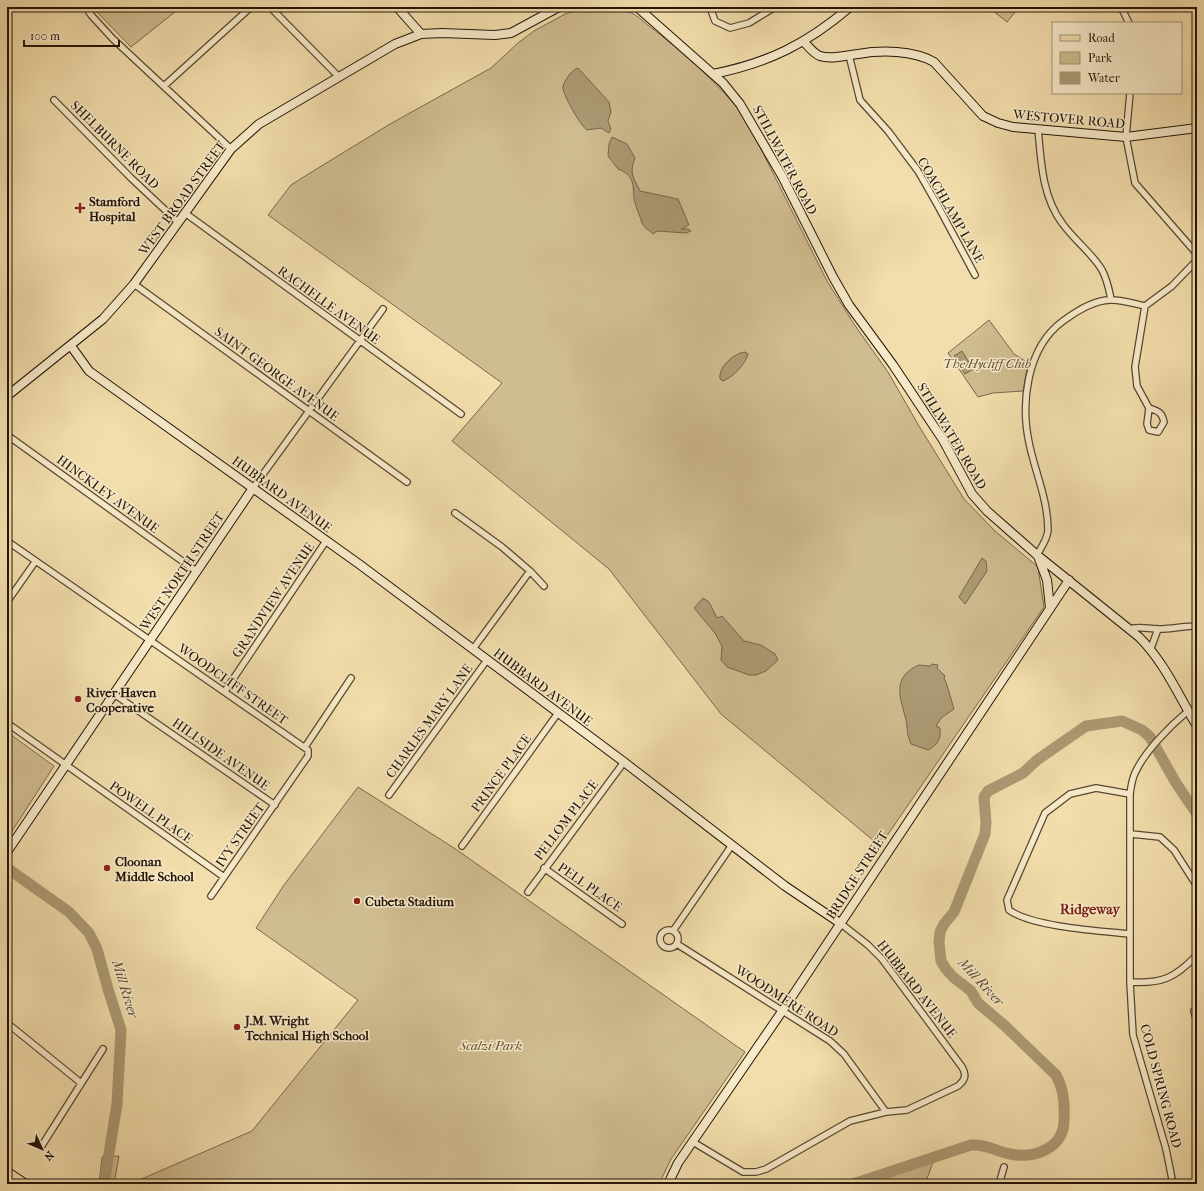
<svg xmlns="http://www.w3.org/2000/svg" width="1204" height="1191" font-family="'IM FELL French Canon',serif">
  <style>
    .green { fill: #cfbc90; stroke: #7a684c }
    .water { fill: #ac9a74; stroke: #766549 }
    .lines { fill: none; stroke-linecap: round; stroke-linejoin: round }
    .river { stroke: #ac9a74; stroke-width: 11 }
    .street-casing { stroke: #584731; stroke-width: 8 }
    .secondary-casing { stroke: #241508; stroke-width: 10 }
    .primary-casing { stroke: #241508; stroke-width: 11 }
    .street { stroke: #f7eac9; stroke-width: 5.5 }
    .secondary { stroke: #f7eac9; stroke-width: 8 }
    .primary { stroke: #f2deac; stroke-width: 9 }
    .poi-dot { fill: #8f2418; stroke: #f7eac9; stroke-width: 1.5 }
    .labels { text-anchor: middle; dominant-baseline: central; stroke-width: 3; stroke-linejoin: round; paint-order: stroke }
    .street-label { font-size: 13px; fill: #241508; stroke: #f7eac9 }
    .poi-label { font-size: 13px; font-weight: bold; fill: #241508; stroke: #f7eac9; text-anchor: start }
    .park-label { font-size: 13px; font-style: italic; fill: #604f38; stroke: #f7eac9 }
    .neighbourhood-label { font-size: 14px; font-weight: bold; fill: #7a1f14; stroke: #f7eac9 }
    .water-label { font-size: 14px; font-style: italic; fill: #5a4a33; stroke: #f7eac9 }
  </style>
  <rect width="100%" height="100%" fill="#f2deac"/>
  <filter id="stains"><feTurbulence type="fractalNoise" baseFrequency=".005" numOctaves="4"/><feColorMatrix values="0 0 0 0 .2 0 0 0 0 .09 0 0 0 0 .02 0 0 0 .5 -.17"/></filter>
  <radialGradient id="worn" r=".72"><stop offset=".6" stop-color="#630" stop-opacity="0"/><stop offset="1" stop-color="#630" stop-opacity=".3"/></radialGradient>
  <path class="green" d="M 92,7 L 181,7 L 131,47 Z
    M 587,7 C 601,7 615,7 629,12 C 636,14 643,21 649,26 C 683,52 718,83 745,117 L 827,281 L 854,324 L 888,372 L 919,426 L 964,499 L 995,531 L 1038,567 L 1044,607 L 880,846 L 721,714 L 609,569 L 452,441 L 502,383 L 268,215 L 291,185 L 310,173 L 390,124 L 491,68 L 518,43 L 534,31 L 565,14 Z
    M 994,7 L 1011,7 L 1016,11 L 1007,22 L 992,10 Z
    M 989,320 L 1014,354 L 1028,363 L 1023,391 L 993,393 L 978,397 L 948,353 Z
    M 7,732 L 54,766 L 7,839 Z
    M 358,787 L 454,848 L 745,1052 L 671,1159 L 659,1184 L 130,1184 L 252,1131 L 358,1000 L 256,928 L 284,885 Z
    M 119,1156 L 114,1184 L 99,1184 L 102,1157 Z
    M 933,1162 L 925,1184 L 868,1184 L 895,1173 Z"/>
  <path class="water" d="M 578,68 L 609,102 L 611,112 L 608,121 L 611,129 L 609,133 L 601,128 L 587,130 C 580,125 565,98 563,89 C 562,84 567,79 569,75 C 572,72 574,69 578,68 Z
    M 612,137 L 627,144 L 635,158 C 629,174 633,176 640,191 L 678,199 L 689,225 L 681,229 L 688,229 L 691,231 L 686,233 L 657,231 L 653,234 C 649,230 644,228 642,223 C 640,216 635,205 634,199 C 633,184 634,175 618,169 L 608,156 L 609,144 Z
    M 962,351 L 973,369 L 965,374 L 954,356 Z
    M 745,352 L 748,354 C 745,365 733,377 723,381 L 720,379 C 718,367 734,353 745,352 Z
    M 982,558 L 986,561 L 987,571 L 965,604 L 959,597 Z
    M 703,598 L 709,602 L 717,618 L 722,616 L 744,641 L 761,645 L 775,654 L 778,660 L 766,671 L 756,675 L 749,675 L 727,667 L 721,660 L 722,646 L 715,633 L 694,608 Z
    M 932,664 L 938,665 L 937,668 L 945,676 L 944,679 L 946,682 L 954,709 L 941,718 L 936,726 L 940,728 C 941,739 938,745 928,750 L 911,744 C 906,734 908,725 905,716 C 899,695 893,676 919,665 L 930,666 Z"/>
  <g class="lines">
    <path class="river" d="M 7,868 L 69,912 L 89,933 L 97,949 L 108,989 L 121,1030 L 117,1104 L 104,1184
      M 853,1184 L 971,1145 C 988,1144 997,1152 1010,1154 C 1035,1159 1064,1148 1064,1120 C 1065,1104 1064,1089 1056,1075 L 1004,1025 L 978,1003 L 971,991 L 953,977 L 946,969 L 941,961 L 939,942 L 940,932 L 944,924 L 954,912 L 985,834 L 986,823 L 984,797 L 988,791 L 1023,773 L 1037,760 L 1086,726 L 1122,721 L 1142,730 L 1150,737 L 1176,783 L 1197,814"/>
    <defs>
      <path id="street" d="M 86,7 L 91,15 L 112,38 L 231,149
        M 270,7 L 339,77
        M 710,7 L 715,21 L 730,28 L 749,23 L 775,7
        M 1121,7 L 1129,23
        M 849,55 L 860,100 L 888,131 L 918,171 L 938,206 L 975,275
        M 164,86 L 251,7
        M 1130,93 L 1126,137 L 1135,183 L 1197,254
        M 54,100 L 131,178 L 179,223
        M 1038,129 C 1041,161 1042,196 1062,223 C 1074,240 1092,253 1102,270 C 1107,279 1109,289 1111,299
        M 185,213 L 461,414
        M 134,284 L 407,482
        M 1145,306 L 1135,367 L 1137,386 L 1149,408 L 1147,424 L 1149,430 L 1158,432 L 1164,422 C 1162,412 1158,411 1149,408
        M 7,435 L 196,571
        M 253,488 L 383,309
        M 455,513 L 502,547 L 530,571
        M 7,541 L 308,750 L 308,756 L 211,896
        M 1037,555 C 1041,548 1048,538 1048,530 C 1048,501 1036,474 1030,447 C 1020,405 1026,348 1063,321 C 1075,312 1096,299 1112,300 C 1123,300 1135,304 1145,306 L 1172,286 L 1197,260
        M 7,602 L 35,562
        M 1130,629 C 1140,626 1148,629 1159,629 C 1172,629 1184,626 1197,626
        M 1151,648 L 1158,629
        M 473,649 L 530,571 L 544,586
        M 225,691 L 326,541
        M 114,694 L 275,805
        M 7,723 L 224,877
        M 305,747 L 351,678
        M 1130,794 L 1096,788 L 1070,794 L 1045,813 L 1007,900 L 1009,910 C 1032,927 1100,931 1130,934
        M 389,795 L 487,660
        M 1131,834 L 1160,837 L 1174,850 L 1197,886
        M 462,846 L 558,713
        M 544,868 L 622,924
        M 528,892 L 624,762
        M660 939a9 9 0 1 1 18 0a9 9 0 1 1-18 0Z
        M 673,931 L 732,845
        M 677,944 L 830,1041 L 844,1054 L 886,1112
        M 1130,982 C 1162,984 1175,978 1197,955
        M 1194,1011 L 1197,1022
        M 7,1023 L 81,1083
        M 693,1142 L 743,1172 L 756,1172 L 766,1169 L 850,1121 L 886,1112 L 907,1110 L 958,1086 C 965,1080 967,1075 962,1067 L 882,959 L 868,945 L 840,923
        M 41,1147 L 103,1049
        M 999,1184 L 1004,1167
        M 1173,1184 L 1166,1149 L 1133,1035 L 1130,982 L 1130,794 C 1131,787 1132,779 1135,773 C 1145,751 1170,726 1188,711"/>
      <path id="secondary" d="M 397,7 L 421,34
        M 637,7 L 723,83 L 740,104 L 782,176 L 833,277 L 849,305 L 893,365 L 943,440 L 972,494 L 987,511 L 1037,555 L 1139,637 C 1165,663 1178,695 1197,726
        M 804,42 C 809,47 814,54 820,56 C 831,60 847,55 858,54 C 881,50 913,50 934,62 L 983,116 L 998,123 L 1013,127 L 1126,137 L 1197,128
        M 713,74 C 768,63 807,44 850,7
        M 71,346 L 89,371 L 359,564 L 624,762 L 785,886 L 840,923
        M 7,396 L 103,319 L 134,284 L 231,149 L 259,124 L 395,44 L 421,34 L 442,33 L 495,35 L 511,33 L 559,7
        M 1038,556 L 1047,580 L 1050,608
        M 7,852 L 253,488
        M 668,1184 L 678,1163 L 783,1010 L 1069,580"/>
      <path id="primary" d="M 7,1172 L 25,1184
        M 7,1181 L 11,1184"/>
    </defs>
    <use href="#street" class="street-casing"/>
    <use href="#secondary" class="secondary-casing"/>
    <use href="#primary" class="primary-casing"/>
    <use href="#street" class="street"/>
    <use href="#secondary" class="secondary"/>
    <use href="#primary" class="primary"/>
  </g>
  <g class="poi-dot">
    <path d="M78 202h4v4h4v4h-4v4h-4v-4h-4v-4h4z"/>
    <circle cx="78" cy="699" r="4"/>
    <circle cx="107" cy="868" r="4"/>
    <circle cx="357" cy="901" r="4"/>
    <circle cx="237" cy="1027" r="4"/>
  </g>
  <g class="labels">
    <g class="street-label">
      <text transform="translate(1069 119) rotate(5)">WESTOVER ROAD</text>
      <text transform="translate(115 145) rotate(45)">SHELBURNE ROAD</text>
      <text transform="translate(785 160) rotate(62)">STILLWATER ROAD</text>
      <text transform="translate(182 198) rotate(-54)">WEST BROAD STREET</text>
      <text transform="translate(951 210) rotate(60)">COACHLAMP LANE</text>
      <text transform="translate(329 305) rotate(36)">RACHELLE AVENUE</text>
      <text transform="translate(277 374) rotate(36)">SAINT GEORGE AVENUE</text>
      <text transform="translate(952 436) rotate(59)">STILLWATER ROAD</text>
      <text transform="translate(108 494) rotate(36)">HINCKLEY AVENUE</text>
      <text transform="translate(282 494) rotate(36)">HUBBARD AVENUE</text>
      <text transform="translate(182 571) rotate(-56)">WEST NORTH STREET</text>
      <text transform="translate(273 600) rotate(-56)">GRANDVIEW AVENUE</text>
      <text transform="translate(233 684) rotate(35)">WOODCLIFF STREET</text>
      <text transform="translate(543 687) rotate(37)">HUBBARD AVENUE</text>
      <text transform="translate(429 721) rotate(-54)">CHARLES MARY LANE</text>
      <text transform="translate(221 754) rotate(35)">HILLSIDE AVENUE</text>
      <text transform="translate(501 773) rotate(-54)">PRINCE PLACE</text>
      <text transform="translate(151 812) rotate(35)">POWELL PLACE</text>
      <text transform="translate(566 820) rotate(-53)">PELLOM PLACE</text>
      <text transform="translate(240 835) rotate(-55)">IVY STREET</text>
      <text transform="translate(857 875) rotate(-57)">BRIDGE STREET</text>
      <text transform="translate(590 887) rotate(35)">PELL PLACE</text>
      <text transform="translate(917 989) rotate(52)">HUBBARD AVENUE</text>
      <text transform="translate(787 1001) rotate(33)">WOODMERE ROAD</text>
      <text transform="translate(1161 1086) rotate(75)">COLD SPRING ROAD</text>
    </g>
    <g class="poi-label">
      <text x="89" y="201">Stamford<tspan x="89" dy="15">Hospital</tspan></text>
      <text x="86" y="692">River Haven<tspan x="86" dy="15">Cooperative</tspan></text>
      <text x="115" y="861">Cloonan<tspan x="115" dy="15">Middle School</tspan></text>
      <text x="365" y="901">Cubeta Stadium</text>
      <text x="245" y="1020">J.M. Wright<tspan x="245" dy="15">Technical High School</tspan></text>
    </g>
    <g class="park-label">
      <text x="987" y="363">The Hycliff Club</text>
      <text x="491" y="1045">Scalzi Park</text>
    </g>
    <g class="neighbourhood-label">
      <text x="1090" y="909">Ridgeway</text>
    </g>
    <g class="water-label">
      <text transform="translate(981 982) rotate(47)">Mill River</text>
      <text transform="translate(125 989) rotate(73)">Mill River</text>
    </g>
  </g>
  <rect width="1204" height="1191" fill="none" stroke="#f2deac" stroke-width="24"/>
  <rect x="8" y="8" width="1188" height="1175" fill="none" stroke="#241508" stroke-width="2"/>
  <rect x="12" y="12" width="1180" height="1167" fill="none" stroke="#241508"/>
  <rect x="1052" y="22" width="130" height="72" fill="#f7eac9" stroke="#a3957c"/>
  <rect x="1060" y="35" width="20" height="6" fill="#f2deac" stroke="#a3957c"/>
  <text x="1088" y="42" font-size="12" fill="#241508">Road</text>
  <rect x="1060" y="52" width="20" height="12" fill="#cfbc90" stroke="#a3957c"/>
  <text x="1088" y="62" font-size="12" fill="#241508">Park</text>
  <rect x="1060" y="72" width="20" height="12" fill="#ac9a74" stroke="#a3957c"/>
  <text x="1088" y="82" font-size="12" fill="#241508">Water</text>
  <g transform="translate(42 1149) rotate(134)" stroke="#f7eac9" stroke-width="3" paint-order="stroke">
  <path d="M0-3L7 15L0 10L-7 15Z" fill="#241508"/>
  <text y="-6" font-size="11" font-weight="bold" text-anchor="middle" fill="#241508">N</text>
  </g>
  <path d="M24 40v6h95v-6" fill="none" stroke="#241508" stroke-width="2"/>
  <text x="30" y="40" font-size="12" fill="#241508" stroke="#f7eac9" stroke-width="3" paint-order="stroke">100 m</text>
  <rect width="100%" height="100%" filter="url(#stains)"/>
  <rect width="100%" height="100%" fill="url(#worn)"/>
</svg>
